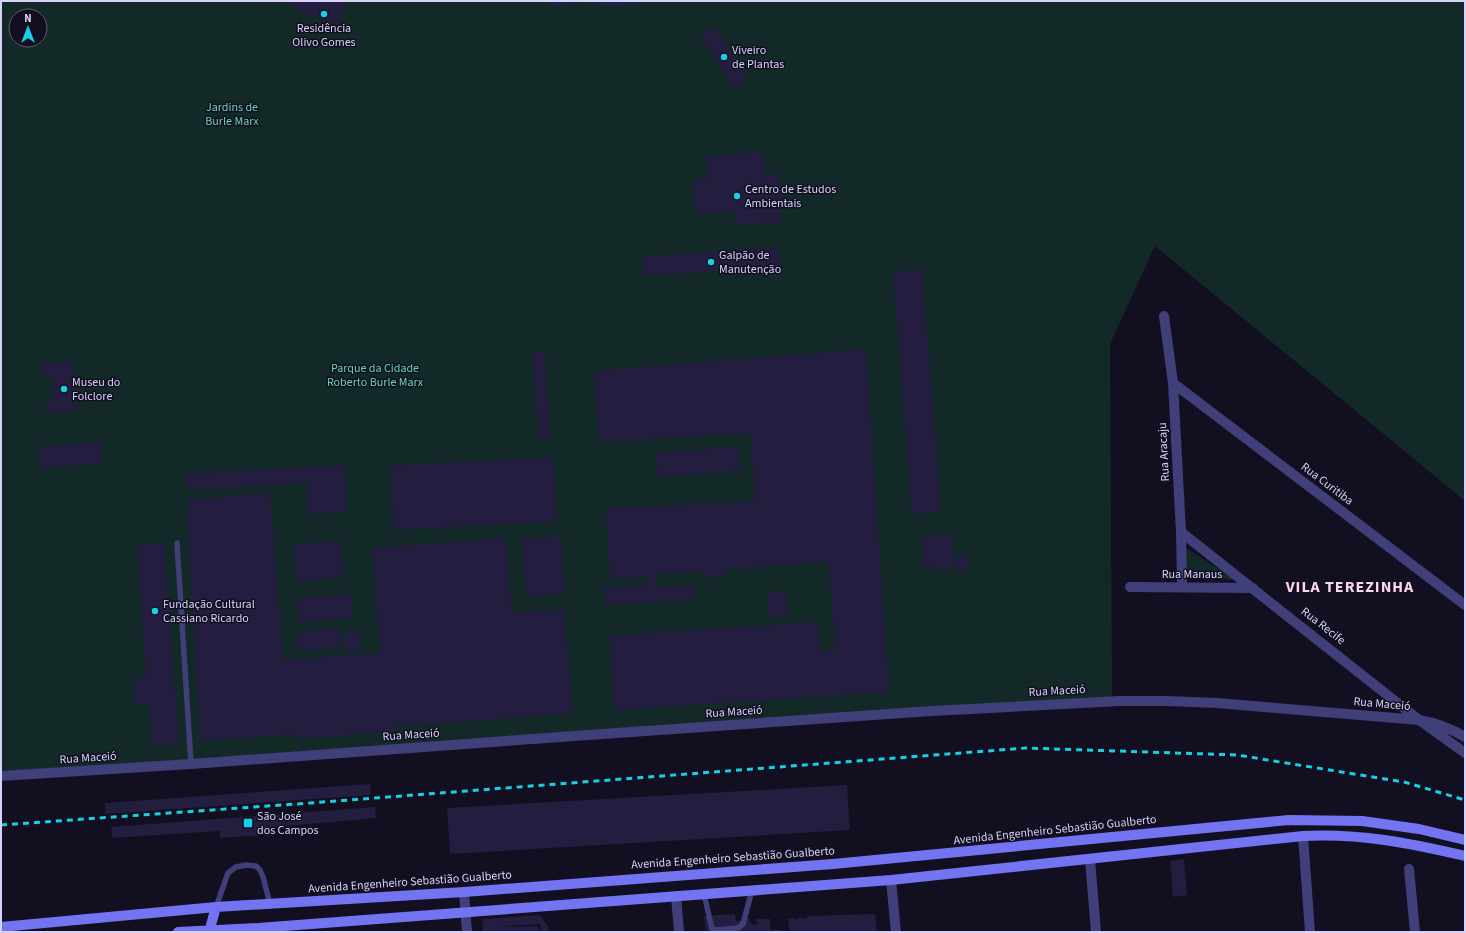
<svg xmlns="http://www.w3.org/2000/svg" width="1466" height="933" font-family="'Source Sans 3',sans-serif">
  <style>
    .green { fill: #132928; fill-rule: evenodd }
    .water { fill: #142845 }
    .building { fill: #231d3f }
    .lines { fill: none; stroke-linecap: round; stroke-linejoin: round }
    .lane { stroke: #403f7a; stroke-width: 5.5 }
    .street { stroke: #403f7a; stroke-width: 10 }
    .secondary { stroke: #7473f1; stroke-width: 10 }
    .rail { stroke: #16d1e3; stroke-width: 3; stroke-dasharray: 6 5; stroke-linecap: butt }
    .poi-dot { fill: #16d1e3; stroke: #120f20; stroke-width: 1.5 }
    .labels { text-anchor: middle; dominant-baseline: central; stroke-width: 3; stroke-linejoin: round; paint-order: stroke }
    .poi-label { font-size: 12px; fill: #d6d2fb; stroke: #120f20; text-anchor: start }
    .park-label { font-size: 12px; fill: #66d3b7; stroke: #120f20 }
    .street-label { font-size: 12px; fill: #d6d2fb; stroke: #120f20 }
    .district-label { font-size: 16px; font-weight: bold; letter-spacing: 1px; fill: #fbd4ed; stroke: #120f20 }
  </style>
  <rect width="100%" height="100%" fill="#120f20"/>
  <path class="green" d="M 1,1 L 1465,1 L 1465,501 L 1155,246 L 1110,344 L 1112,700 L 1,773 ZM 16,16 L 40,16 L 40,40 L 16,40 Z
    M 1183,546 L 1236,580 L 1185,576 Z"/>
  <path class="water" d="M 545,1 L 647,1 L 612,7 L 577,1 L 556,7 Z"/>
  <path class="building" d="M 279,1 L 347,1 L 336,26 Z
    M 714,25 L 747,79 L 734,88 L 700,34 Z
    M 764,152 L 765,175 L 779,174 L 782,222 L 735,225 L 734,211 L 695,214 L 693,180 L 708,179 L 706,156 Z
    M 779,247 L 780,267 L 643,276 L 642,257 Z
    M 922,269 L 941,511 L 912,514 L 893,272 Z
    M 866,349 L 889,692 L 614,710 L 609,636 L 818,622 L 820,651 L 835,650 L 829,562 L 724,569 L 724,576 L 706,578 L 706,571 L 656,574 L 657,587 L 692,585 L 693,599 L 604,605 L 603,588 L 648,585 L 647,577 L 610,579 L 606,508 L 754,502 L 752,433 L 599,442 L 593,371 Z
    M 544,351 L 551,436 L 539,438 L 532,352 Z
    M 74,362 L 77,411 L 47,413 L 47,401 L 53,400 L 52,378 L 43,378 L 42,363 Z
    M 100,442 L 102,463 L 41,468 L 39,447 Z
    M 738,447 L 740,470 L 658,477 L 656,453 Z
    M 553,457 L 557,521 L 394,530 L 390,466 Z
    M 345,465 L 347,512 L 308,514 L 306,483 L 188,490 L 187,474 Z
    M 270,493 L 283,660 L 380,653 L 372,548 L 506,538 L 512,613 L 564,609 L 573,713 L 394,727 L 394,731 L 296,739 L 296,734 L 201,741 L 195,667 L 187,500 Z
    M 952,535 L 953,567 L 923,568 L 922,536 Z
    M 561,536 L 565,594 L 526,597 L 522,539 Z
    M 341,541 L 343,578 L 296,581 L 294,544 Z
    M 164,543 L 179,744 L 152,746 L 149,704 L 135,705 L 133,678 L 146,677 L 137,545 Z
    M 955,556 L 967,556 L 969,572 L 956,573 Z
    M 786,591 L 788,616 L 769,617 L 767,592 Z
    M 352,594 L 353,618 L 299,622 L 297,598 Z
    M 339,628 L 341,647 L 298,651 L 297,632 Z
    M 358,630 L 360,651 L 345,652 L 344,631 Z
    M 370,784 L 371,795 L 105,814 L 105,803 Z
    M 847,785 L 850,830 L 450,854 L 447,808 Z
    M 375,807 L 376,818 L 275,827 L 275,834 L 220,838 L 220,831 L 112,838 L 111,827 Z
    M 1184,859 L 1187,895 L 1173,897 L 1170,861 Z
    M 735,914 L 736,921 L 749,918 L 751,924 L 757,925 L 756,919 L 770,919 L 770,930 L 781,930 L 782,932 L 706,932 L 704,916 Z
    M 875,914 L 877,932 L 856,932 L 856,931 L 790,932 L 788,919 L 794,918 L 796,920 L 799,917 L 807,919 L 807,916 Z
    M 540,915 L 548,926 L 548,932 L 541,932 L 540,924 L 493,927 L 538,926 L 539,932 L 483,932 L 482,919 Z"/>
  <g class="lines">
    <path class="lane" d="M 177,543 L 191,764
      M 704,894 L 712,929 L 716,930 L 738,928 L 743,924 L 752,890
      M 216,907 L 228,873 L 236,867 L 246,865 L 256,866 L 260,870 L 263,877 L 270,904"/>
    <path class="street" d="M 1164,316 L 1173,383 L 1181,532 L 1182,587
      M 1173,383 L 1465,605
      M 1181,532 L 1419,720 L 1465,753
      M 1130,587 L 1253,588
      M 1,776 L 191,764 L 588,735 L 932,711 L 1119,701 L 1166,701 L 1217,703 L 1419,720 C 1437,723 1450,728 1465,737
      M 1303,836 L 1310,932
      M 1090,859 L 1096,932
      M 1409,869 L 1415,932
      M 891,880 L 896,932
      M 464,892 L 467,932
      M 676,896 L 679,932"/>
    <path class="secondary" d="M 1,927 L 216,907 L 464,892 L 833,864 L 1289,820 L 1362,821 L 1419,829 L 1465,840
      M 178,932 L 258,928 L 891,880 L 1303,836 C 1359,833 1410,843 1465,856
      M 209,932 L 216,907"/>
    <path class="rail" d="M 1,825 L 310,803 L 1026,748 L 1237,755 L 1404,782 L 1465,800"/>
  </g>
  <g class="poi-dot">
    <circle cx="324" cy="14" r="4"/>
    <circle cx="724" cy="57" r="4"/>
    <circle cx="737" cy="196" r="4"/>
    <circle cx="711" cy="262" r="4"/>
    <circle cx="64" cy="389" r="4"/>
    <circle cx="155" cy="611" r="4"/>
    <rect x="243" y="818" width="10" height="10" rx="2"/>
  </g>
  <g class="labels">
    <g class="poi-label">
      <text x="324" y="28" text-anchor="middle">Residência<tspan x="324" dy="14">Olivo Gomes</tspan></text>
      <text x="732" y="50">Viveiro<tspan x="732" dy="14">de Plantas</tspan></text>
      <text x="745" y="189">Centro de Estudos<tspan x="745" dy="14">Ambientais</tspan></text>
      <text x="719" y="255">Galpão de<tspan x="719" dy="14">Manutenção</tspan></text>
      <text x="72" y="382">Museu do<tspan x="72" dy="14">Folclore</tspan></text>
      <text x="163" y="604">Fundação Cultural<tspan x="163" dy="14">Cassiano Ricardo</tspan></text>
      <text x="257" y="816">São José<tspan x="257" dy="14">dos Campos</tspan></text>
    </g>
    <g class="park-label">
      <text x="232" y="107">Jardins de<tspan x="232" dy="14">Burle Marx</tspan></text>
      <text x="375" y="368">Parque da Cidade<tspan x="375" dy="14">Roberto Burle Marx</tspan></text>
    </g>
    <g class="street-label">
      <text transform="translate(1164 452) rotate(-93)">Rua Aracaju</text>
      <text transform="translate(1327 484) rotate(37)">Rua Curitiba</text>
      <text x="1192" y="574">Rua Manaus</text>
      <text transform="translate(1323 626) rotate(38)">Rua Recife</text>
      <text transform="translate(1057 691) rotate(-3)">Rua Maceió</text>
      <text transform="translate(1382 704) rotate(5)">Rua Maceió</text>
      <text transform="translate(734 712) rotate(-4)">Rua Maceió</text>
      <text transform="translate(411 735) rotate(-4)">Rua Maceió</text>
      <text transform="translate(88 758) rotate(-4)">Rua Maceió</text>
      <text transform="translate(1055 830) rotate(-6)">Avenida Engenheiro Sebastião Gualberto</text>
      <text transform="translate(733 858) rotate(-4)">Avenida Engenheiro Sebastião Gualberto</text>
      <text transform="translate(410 882) rotate(-4)">Avenida Engenheiro Sebastião Gualberto</text>
    </g>
    <g class="district-label">
      <text x="1350" y="587">VILA TEREZINHA</text>
    </g>
  </g>
  <rect width="1466" height="933" fill="none" stroke="#d6d2fb" stroke-width="4"/>
  <g transform="translate(28 28)"><circle r="19" fill="#120f20" stroke="#605d78"/>
  <path d="M0-3L7 15L0 10L-7 15Z" fill="#16d1e3"/>
  <text y="-6" font-size="11" font-weight="bold" text-anchor="middle" fill="#d6d2fb">N</text>
  </g>
</svg>
